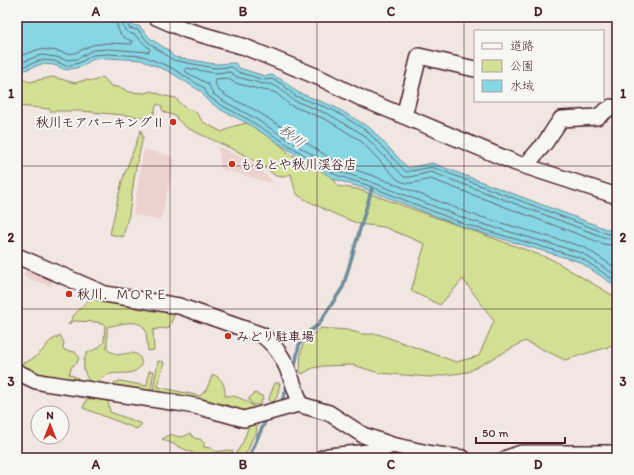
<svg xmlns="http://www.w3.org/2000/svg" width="634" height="475" font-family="Itim,'Klee One',sans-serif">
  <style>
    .built { fill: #ecd2cd }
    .green { fill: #d1e093; stroke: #8e805f }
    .water { fill: #87d6e4; stroke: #6f8d9a }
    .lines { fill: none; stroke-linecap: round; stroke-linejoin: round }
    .shore { stroke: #626875; stroke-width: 1 }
    .stream { stroke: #6f8d9a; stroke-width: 3.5 }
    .minor-casing { stroke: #4a1f2b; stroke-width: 18 }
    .minor { stroke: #f6f6f2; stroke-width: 15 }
    .grid { fill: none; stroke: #4a1f2b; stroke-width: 1; stroke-opacity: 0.55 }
    .poi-dot { fill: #c8321e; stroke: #f6f6f2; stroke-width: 1.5 }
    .labels { text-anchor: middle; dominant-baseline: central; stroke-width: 4; stroke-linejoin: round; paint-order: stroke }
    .poi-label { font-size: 13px; font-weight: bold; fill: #4a1f2b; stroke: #f6f6f2; text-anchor: start }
    .water-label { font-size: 14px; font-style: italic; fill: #5c5662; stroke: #f6f6f2 }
    .neatline { fill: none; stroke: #4a1f2b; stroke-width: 1.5 }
    .grid-label { font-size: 13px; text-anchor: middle; font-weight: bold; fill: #4a1f2b }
  </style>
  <rect width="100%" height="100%" fill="#f1e6e1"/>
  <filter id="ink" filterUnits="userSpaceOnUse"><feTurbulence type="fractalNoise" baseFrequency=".025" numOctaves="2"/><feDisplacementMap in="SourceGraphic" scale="8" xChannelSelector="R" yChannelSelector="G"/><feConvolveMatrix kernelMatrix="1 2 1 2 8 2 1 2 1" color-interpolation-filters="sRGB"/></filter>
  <g filter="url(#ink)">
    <path class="built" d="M 218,146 L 253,163 L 275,184 L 221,169 Z
      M 144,149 L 170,156 L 175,161 L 160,221 L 133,214 Z
      M 29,264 L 57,275 L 50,286 L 23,276 Z"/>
    <path class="green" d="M 19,76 L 29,82 L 53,77 L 75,83 L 85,80 L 94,81 L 103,77 L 111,86 L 122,88 L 128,92 L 145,93 L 151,91 L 165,96 L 176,98 C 181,106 186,109 195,111 L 203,122 L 222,132 L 234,126 L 247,123 L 275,140 L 291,155 L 319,165 L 332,173 L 337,186 L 357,189 L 551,259 L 617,298 L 617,342 L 608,347 L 565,360 L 525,341 L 468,372 L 430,377 L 379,373 L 353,365 L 323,366 L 313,368 L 302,374 L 300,371 C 301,365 300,358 301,352 C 302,341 313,334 321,328 L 347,330 L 362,334 L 378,334 L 456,362 L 479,356 L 494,321 L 463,279 L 440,305 L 411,291 L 425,244 L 384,227 L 359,224 L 332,213 L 306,200 L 298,195 L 295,190 L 291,174 L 284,177 L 276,176 L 258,163 L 239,152 L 187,128 L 177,119 L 176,116 L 166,113 L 162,110 L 162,106 L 157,104 L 152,118 L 82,111 L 50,111 L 50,109 L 17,106 L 17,78 Z
      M 141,130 L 143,137 L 135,172 L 129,214 L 123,237 L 110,234 L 122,181 Z
      M 92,296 L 177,309 L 168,329 L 162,328 L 153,330 L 154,350 L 148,351 C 147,345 147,338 146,332 C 142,316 118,325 107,327 L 107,349 L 109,351 L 114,353 L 117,355 C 125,354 139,349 141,361 C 142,364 141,367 138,369 C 130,377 115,370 105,376 C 101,378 98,383 94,387 C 85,377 80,366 87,353 L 98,348 L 104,342 L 105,324 L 99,324 L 99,322 L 73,321 L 68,325 L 74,315 Z
      M 60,335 L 64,343 L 63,347 L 64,350 L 75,352 L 79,357 L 77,363 L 72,366 L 69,374 L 78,378 L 83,385 L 17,368 L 17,364 C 27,364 36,357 43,350 C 46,347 48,342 52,340 C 55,338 57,338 60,335 Z
      M 158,361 L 164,362 L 158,387 L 200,396 L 206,390 L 213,374 C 223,380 225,384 225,396 C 237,394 249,402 258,410 L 250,415 L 155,394 L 153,391 Z
      M 149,371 L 154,371 L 151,390 L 147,394 L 113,389 L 114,383 L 120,381 L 147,386 Z
      M 275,383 L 280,383 L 277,397 L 271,405 L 269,398 Z
      M 255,393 L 262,396 L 263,399 L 260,404 L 257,405 L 252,404 L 249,400 L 249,398 Z
      M 89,394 L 107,397 L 110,412 L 142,424 L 137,429 L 83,408 Z
      M 263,419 L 257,426 L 256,435 L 253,437 L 248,450 L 243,458 L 233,458 L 243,442 L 250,423 Z
      M 190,433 L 194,438 L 200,439 L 204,443 L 204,447 L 211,448 L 216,452 L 227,450 L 233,451 L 229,458 L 204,458 L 162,439 L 171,434 C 179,438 183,438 190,433 Z"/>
    <path class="water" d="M 17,17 L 131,17 L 132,25 L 139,26 L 151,39 L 168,50 L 174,57 L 215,64 L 235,63 L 239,68 L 265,76 L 272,75 L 284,81 L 297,92 L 335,107 L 370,128 L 408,168 L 432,163 L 609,230 L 617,229 L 617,287 L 580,262 L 466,228 L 366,189 L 334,179 L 247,123 L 221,110 L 206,99 L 202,92 L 168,71 L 141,60 L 108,58 L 94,59 L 80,67 L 66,70 L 54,65 L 42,64 L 17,73 Z"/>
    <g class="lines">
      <path class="shore" d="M 128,17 L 128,25 L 129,28 L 138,30 L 149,43 L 173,60 L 214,68 L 232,67 L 238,72 L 264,80 L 272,79 L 282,84 L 295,96 L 333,110 L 367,131 L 406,172 L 432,167 L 608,234 L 617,233
        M 17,57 L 40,49 L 57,51 L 68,54 L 75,53 L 92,45 L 108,43 L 132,44 L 132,41 C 119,37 117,30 116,17
        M 17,64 L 41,55 L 56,57 L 67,60 L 77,59 L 93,50 L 109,49 L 149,52 L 150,49 L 135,35 L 129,33 L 125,30 L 123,26 L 122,17
        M 17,69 L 41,60 L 55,61 L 66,66 L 79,63 L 93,55 L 108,54 L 143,56 L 170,67 L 204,88 L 209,97 L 223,106 L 249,120 L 336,175 L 367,185 L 467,225 L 581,258 L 617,282
        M 617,238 L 606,238 L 431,172 L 410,177 L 404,177 L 364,135 L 330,115 L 293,100 L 279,88 L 271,84 L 263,84 L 237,77 L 230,72 L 214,73 L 187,68 L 185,69 L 186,72 L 208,84 L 213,94 L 225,102 L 251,116 L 338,171 L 369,181 L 469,220 L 582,253 L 617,276
        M 617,244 L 610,245 L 604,244 L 431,179 C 419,181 408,187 397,179 L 360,140 L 327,120 L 290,105 L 276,93 L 270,91 L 262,90 L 235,83 L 227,78 L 215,79 L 214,80 L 218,90 L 228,97 L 255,110 L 341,165 L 371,175 L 471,214 L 584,247 L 617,269"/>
      <path class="stream" d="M 294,371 L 299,345 L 307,333 L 318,325 L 343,287 L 372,188
        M 279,403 L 282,400 L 289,384
        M 249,458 C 255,444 260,430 268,417"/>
      <defs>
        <path id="minor" d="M 156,17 L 186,30 L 245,47 L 318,77 L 363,99 L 516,163 L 617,196
          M 404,116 L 419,56 L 475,69
          M 525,166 L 545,143 L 561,119 L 597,117 L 611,107 L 617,109
          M 17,256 L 105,294 L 179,306 L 262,335 C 284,352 289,372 298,397 L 298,404
          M 17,372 L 36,381 L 45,383 L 178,403 L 200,407 L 244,419 L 298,404 L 329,413 L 363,435 L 392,445 L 432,454 L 463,458
          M 322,458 L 328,456 L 379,451 L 392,445
          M 507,458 L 521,453 L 617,453"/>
      </defs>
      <use href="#minor" class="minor-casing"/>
      <use href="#minor" class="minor"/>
    </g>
  </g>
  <path class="grid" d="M 170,17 L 170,458M 317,17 L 317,458M 464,17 L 464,458M 17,166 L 617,166M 17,309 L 617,309"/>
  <g class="poi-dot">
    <circle cx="173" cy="122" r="4"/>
    <circle cx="232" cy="164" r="4"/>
    <circle cx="69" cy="294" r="4"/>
    <circle cx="228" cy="336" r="4"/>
  </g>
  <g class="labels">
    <g class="poi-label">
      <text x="165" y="122" text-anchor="end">秋川モアパーキングⅡ</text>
      <text x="240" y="164">もるとや秋川渓谷店</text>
      <text x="77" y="294">秋川．ＭＯＲＥ</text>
      <text x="236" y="336">みどり駐車場</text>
    </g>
    <g class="water-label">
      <text transform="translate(292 136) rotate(39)">秋川</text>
    </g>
  </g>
  <rect width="634" height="475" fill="none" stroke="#f6f6f2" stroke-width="44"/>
  <rect x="474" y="30" width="130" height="72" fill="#f6f6f2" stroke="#b1a0a2"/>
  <rect x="482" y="43" width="20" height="6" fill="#f6f6f2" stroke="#b1a0a2"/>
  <text x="510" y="50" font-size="12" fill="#4a1f2b">道路</text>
  <rect x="482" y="60" width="20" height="12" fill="#d1e093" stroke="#b1a0a2"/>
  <text x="510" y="70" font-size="12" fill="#4a1f2b">公園</text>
  <rect x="482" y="80" width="20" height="12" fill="#87d6e4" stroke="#b1a0a2"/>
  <text x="510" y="90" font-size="12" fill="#4a1f2b">水域</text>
  <g transform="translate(50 425)"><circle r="19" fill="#f6f6f2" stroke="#b1a0a2"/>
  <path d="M0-3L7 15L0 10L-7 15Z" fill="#c8321e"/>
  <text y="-6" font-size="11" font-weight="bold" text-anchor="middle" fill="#4a1f2b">N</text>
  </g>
  <path d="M476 437v6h89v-6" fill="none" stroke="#4a1f2b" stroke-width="2"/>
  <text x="482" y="437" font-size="12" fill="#4a1f2b" stroke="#f6f6f2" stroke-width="3" paint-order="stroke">50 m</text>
  <rect x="22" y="22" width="590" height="431" class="neatline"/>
  <g class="grid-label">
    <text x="96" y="16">A</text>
    <text x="243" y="16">B</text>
    <text x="391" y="16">C</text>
    <text x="538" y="16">D</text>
    <text x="11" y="98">1</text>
    <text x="623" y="98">1</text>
    <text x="11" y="242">2</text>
    <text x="623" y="242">2</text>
    <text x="11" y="386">3</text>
    <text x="623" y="386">3</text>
    <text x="96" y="469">A</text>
    <text x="243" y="469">B</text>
    <text x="391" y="469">C</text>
    <text x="538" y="469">D</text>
  </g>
</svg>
